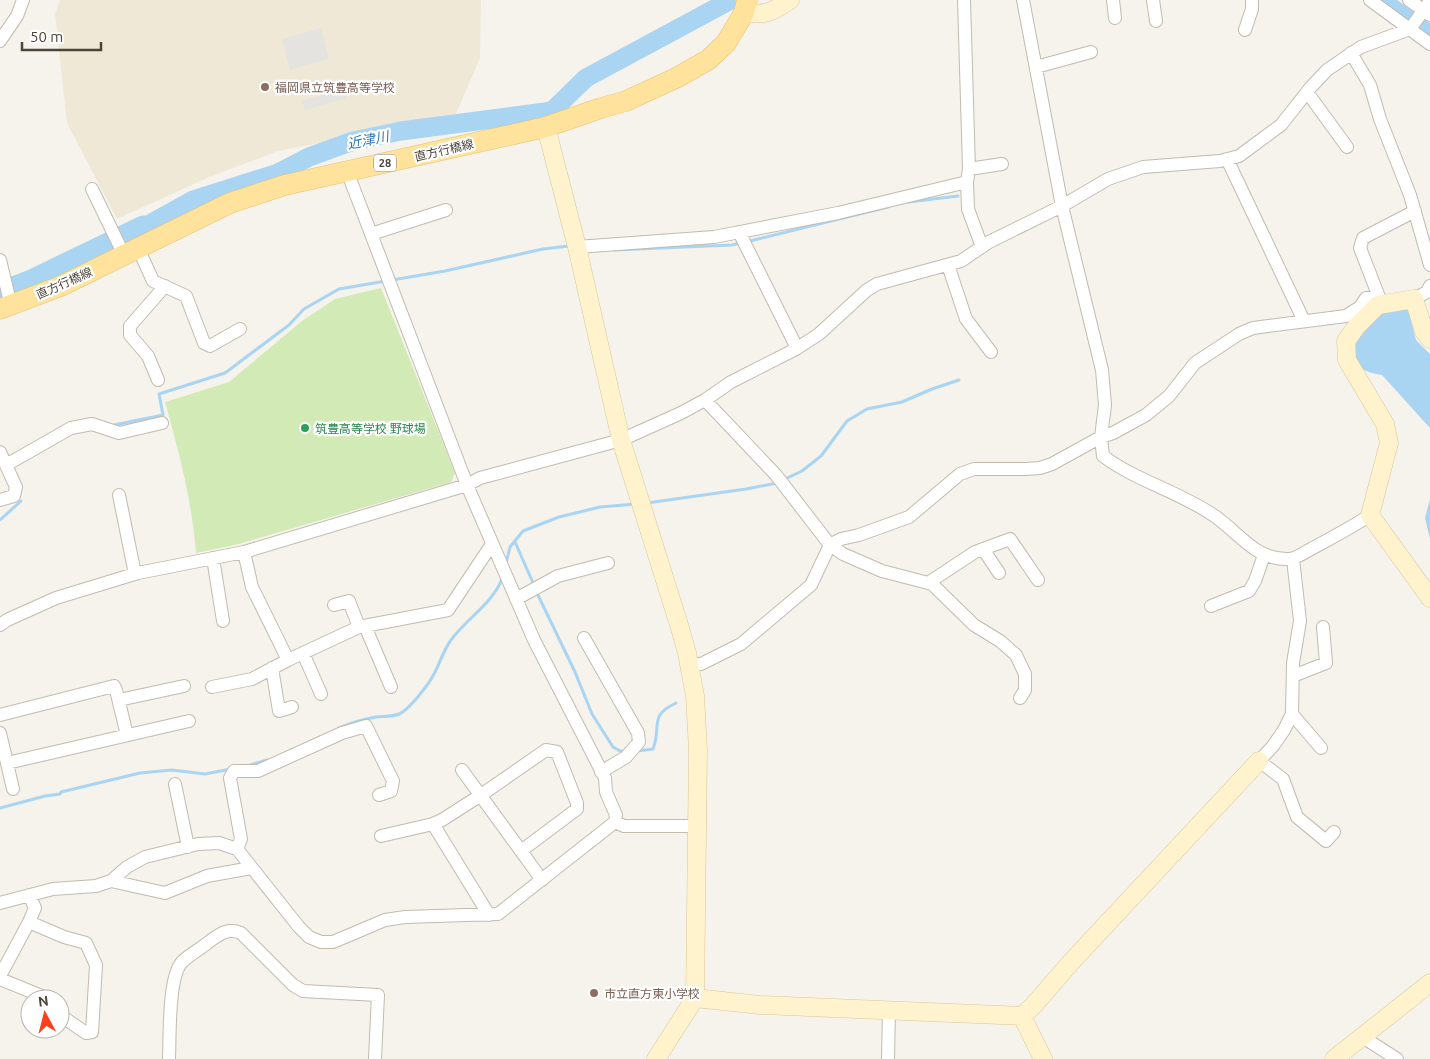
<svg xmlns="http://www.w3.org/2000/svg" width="1430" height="1059" font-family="Ubuntu,'Noto Sans JP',sans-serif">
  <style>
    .education { fill: #efe8d6 }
    .green { fill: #d2eab5 }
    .parking { fill: #e5e3e0 }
    .water { fill: #a9d4f2 }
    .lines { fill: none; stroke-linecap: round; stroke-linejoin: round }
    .stream { stroke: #a9d4f2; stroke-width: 3 }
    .river { stroke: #a9d4f2; stroke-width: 19 }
    .street-casing { stroke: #c2bbae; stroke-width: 14 }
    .secondary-casing { stroke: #d6c79b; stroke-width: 19 }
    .primary-casing { stroke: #e6c16a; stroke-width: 21 }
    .street { stroke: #fff; stroke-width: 12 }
    .secondary { stroke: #fff3cd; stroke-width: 18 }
    .primary { stroke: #ffe39c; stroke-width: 20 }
    .education-dot { fill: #8d6e63; stroke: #fff; stroke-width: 2 }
    .leisure-dot { fill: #2e9e5b; stroke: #fff; stroke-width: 2 }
    .labels { text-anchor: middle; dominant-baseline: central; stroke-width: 4.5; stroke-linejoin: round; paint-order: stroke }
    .shield { fill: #fff; stroke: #817c74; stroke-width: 1 }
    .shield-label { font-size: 11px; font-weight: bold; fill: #4b4439 }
    .education-label { font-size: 12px; fill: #785e54; stroke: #fff; text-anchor: start }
    .street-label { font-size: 12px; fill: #4b4439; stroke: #fff }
    .leisure-label { font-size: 12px; fill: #27864d; stroke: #fff; text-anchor: start }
    .water-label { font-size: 14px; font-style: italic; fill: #2e7ab2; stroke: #fff }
  </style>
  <rect width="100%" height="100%" fill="#f6f3ec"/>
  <path class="education" d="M 60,0 L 481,0 L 480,58 L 455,116 L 278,151 L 207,178 L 117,219 L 67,123 L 55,14 Z"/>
  <path class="green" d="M 381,288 L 455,473 L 451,482 L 239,544 L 196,553 C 192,501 179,452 165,402 L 229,382 L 302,321 L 335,299 Z"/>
  <path class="parking" d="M 321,28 L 329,59 L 290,70 L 282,39 Z
    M 343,89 L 346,98 L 305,110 L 302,101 Z"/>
  <path class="water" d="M 1408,309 L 1416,340 L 1430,354 L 1430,428 L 1382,375 C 1364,372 1361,370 1353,354 L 1357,341 L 1379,314 Z
    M 1430,499 L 1430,539 L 1425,518 Z"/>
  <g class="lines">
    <path class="stream" d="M 909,202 L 958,196
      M 746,242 L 888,207
      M 614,250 L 732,245 L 740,243
      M 392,280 L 445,271 L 543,249 L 569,246
      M 114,425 L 163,415 L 159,394 L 225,373 L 289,325 L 304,309 L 339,289 L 386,281
      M 785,479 L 802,471 L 821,456 L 847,421 L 867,409 L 902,402 L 932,389 L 959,380
      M 647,503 L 746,489 L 777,483
      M 0,520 L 21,501
      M 515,542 L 534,585
      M 506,563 L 510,547 L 523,531 L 559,517 L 600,507 L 636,504
      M 536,591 L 575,672 L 592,714 L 613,747 L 620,751 L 626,751
      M 339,728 C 351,723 363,719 376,717 C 383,716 392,717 399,714 C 409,710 429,684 434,674 C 440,663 443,651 451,640 C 467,618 492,604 502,579
      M 637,751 L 653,749 C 662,726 648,716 676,703
      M 247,766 L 267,760
      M 0,808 L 45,796 L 60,794 L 61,792 L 140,773 L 172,770 L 205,774 L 231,769"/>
    <path class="river" d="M 1382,1 L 1430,35
      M 0,291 L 29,280 L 143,225 L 148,225 L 193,200 L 278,173 L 309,157 L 353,141 L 401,131 L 552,111 L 586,78 L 731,0"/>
    <defs>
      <path id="street" d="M 1023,0 L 1062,206 L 1102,370 L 1105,405 L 1101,437 L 1103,456 C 1138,482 1181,492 1216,517 C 1241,535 1257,561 1290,559 C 1297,558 1305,552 1311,549 C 1331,538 1351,528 1370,515
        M 1113,0 L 1115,18
        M 1153,0 L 1156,21
        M 1370,0 L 1430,44
        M 1409,0 L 1430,15
        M 1245,30 L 1252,9 L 1252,0
        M 0,41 L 17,16 L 23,0
        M 1351,53 L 1370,85 L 1380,119 L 1410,195 L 1430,265
        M 1036,67 L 1091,52
        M 1307,92 L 1347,147
        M 1227,159 L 1304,321
        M 969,169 L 1002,164
        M 967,182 L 968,209 L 982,247
        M 92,189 L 124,255
        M 739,232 L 794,342 L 796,349
        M 371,234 L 446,210
        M 577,247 L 714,237 L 838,213 L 967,182 L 969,169 L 964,0
        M 138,248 L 153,281 L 186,296 L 204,343 L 210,346 L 240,329
        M 0,260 L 11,306
        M 948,265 L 966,319 L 991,352
        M 1379,297 L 1360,248 L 1363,238 L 1415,211
        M 1414,299 L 1427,292 L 1430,286
        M 158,380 L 148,356 L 130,335 L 130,326 L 165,286
        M 705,400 L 776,475 L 830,545 L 843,554 L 882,571 L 932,584 L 974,625 L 1000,641 L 1016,655 L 1025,674 L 1025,690 L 1020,698
        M 0,452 L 16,487 L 14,496 L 0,500
        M 6,465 L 71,428 L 92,424 L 119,433 L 162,423
        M 119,495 L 135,574
        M 983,549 L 999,573
        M 244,552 L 252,587 L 288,660 L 359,627 L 448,610 L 492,544
        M 213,558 L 223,621
        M 1293,559 L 1300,621 L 1293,663 L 1292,714 L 1284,730 L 1273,746 L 1259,761 L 1283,779 L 1297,817 L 1326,841 L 1334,832
        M 928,583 L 975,552 L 1010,539 L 1038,580
        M 516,599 L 558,576 L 608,563
        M 334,605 L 349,601 L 359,627
        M 1211,606 L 1249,591 L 1255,581 L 1264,555
        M 0,625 L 7,620 L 56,598 L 138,573 L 244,552 L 467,485 L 480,478 L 621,440 L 681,413 L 705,400 L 731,382 L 796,349 L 819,334 L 867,290 L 877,284 L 961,261 L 989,242 L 1062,206 L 1108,179 L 1143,167 L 1220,161 L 1239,156 L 1281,125 L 1311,87 L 1327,70 L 1361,47 L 1410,29 L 1430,1
        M 365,626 L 391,687
        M 584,638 L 638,733 L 639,742 L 626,757 L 601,772
        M 303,653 L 321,694
        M 689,665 L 701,664 L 741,644 L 811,585 L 830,545 L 841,539 L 859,535 L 909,517 L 960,474 L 974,469 L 1026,469 L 1040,468 L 1052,464 L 1101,437 L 1113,433 L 1146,415 L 1169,396 L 1195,363 L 1239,334 L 1253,328 L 1346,316 L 1360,307 L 1366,298 L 1379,297 L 1382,305
        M 272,668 L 279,711 L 292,707
        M 1293,676 L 1326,663 L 1323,627
        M 212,687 L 252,679 L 288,660
        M 119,700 L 184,686
        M 1292,714 L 1321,748
        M 0,715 L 114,686 L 116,690 L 127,735
        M 0,733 L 13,789
        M 7,763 L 189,721
        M 462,770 L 542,880
        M 175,784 L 188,847
        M 615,822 L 624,826 L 697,826
        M 381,836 L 433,824
        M 237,849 L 241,839 L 230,778 L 234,771 L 258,771 L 342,733 L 366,726 L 393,781 L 391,791 L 379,795
        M 111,881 L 165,893 L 207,876 L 251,868
        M 0,903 L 53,889 L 96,886 L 111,881 L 127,867 L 145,857 L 198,844 L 219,843 L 237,849 L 299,927 L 309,937 L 321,942 L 333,942 L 385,920 L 405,917 L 498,914 L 615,822 L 616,815 L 606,792 L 605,778 L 534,640 L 467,485 L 347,171
        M 489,915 L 433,824 L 442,820 L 481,795 L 546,750 L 557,752 L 577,803 L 577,809 L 521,851
        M 29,922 L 64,937 L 86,943 L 96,965 L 92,1032 L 86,1033 L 60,1015
        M 0,976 L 29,922 L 35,908 L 29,895
        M 0,979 L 49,999
        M 1361,1036 L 1397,1059
        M 169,1059 C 170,1037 168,977 182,962 C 190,954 202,948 210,941 C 221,933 228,928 241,933 L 293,985 L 303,991 L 378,995 L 375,1059
        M 888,1059 L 889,1010"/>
      <path id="secondary" d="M 744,13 C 766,15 771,13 790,0
        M 546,127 L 577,247 L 621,440 L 680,628 L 687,653 L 695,696 L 698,750 L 695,998 L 656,1059
        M 1430,339 L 1424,331 L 1414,299 L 1378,305 L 1356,327 L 1346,341 L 1347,360 L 1385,424 L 1389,443 L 1370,515 L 1430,598
        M 695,998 L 760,1005 L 1022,1016 L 1033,1006 L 1072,961 L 1259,761
        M 1022,1016 L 1043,1059
        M 1334,1059 L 1430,983"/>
      <path id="primary" d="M 0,309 L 61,286 L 230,203 L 285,185 L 546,127 L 601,108 L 626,101 L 676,78 L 708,60 L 726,43 L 744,13 L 747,0"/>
    </defs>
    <use href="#street" class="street-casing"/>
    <use href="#secondary" class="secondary-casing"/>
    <use href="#primary" class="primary-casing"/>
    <use href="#street" class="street"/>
    <use href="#secondary" class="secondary"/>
    <use href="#primary" class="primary"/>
  </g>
  <g class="education-dot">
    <circle cx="265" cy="87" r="5"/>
    <circle cx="594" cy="993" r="5"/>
  </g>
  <circle class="leisure-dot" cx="305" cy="428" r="5"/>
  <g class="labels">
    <rect class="shield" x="374" y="154.5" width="22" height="17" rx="4"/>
    <g class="shield-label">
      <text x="385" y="163">28</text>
    </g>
    <g class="education-label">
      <text x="275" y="87">福岡県立筑豊高等学校</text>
      <text x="604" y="993">市立直方東小学校</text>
    </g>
    <g class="street-label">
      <text transform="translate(444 150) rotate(-13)">直方行橋線</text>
      <text transform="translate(64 283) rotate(-24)">直方行橋線</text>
    </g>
    <g class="leisure-label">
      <text x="315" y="428">筑豊高等学校 野球場</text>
    </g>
    <g class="water-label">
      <text transform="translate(368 140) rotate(-11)">近津川</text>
    </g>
  </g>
  <g transform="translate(45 1014) rotate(353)"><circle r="24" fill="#ffffff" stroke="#b7b4b0"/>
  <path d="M0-4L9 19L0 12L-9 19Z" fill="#fc3f1d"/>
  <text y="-8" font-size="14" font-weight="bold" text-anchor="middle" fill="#4b4439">N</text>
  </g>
  <path d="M22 42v8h79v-8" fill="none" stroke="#4b4439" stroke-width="2.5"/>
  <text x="30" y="42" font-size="15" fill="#4b4439" stroke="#ffffff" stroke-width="4" paint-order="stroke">50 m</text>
</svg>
